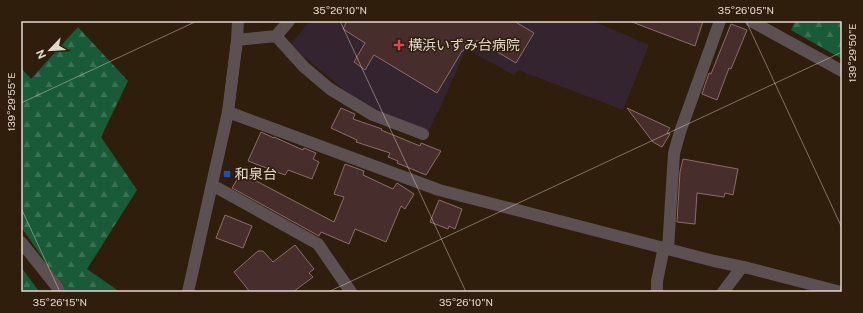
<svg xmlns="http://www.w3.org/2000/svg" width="863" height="313" font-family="'Public Sans','Noto Sans JP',sans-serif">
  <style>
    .medical { fill: #33242f }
    .forest { fill: url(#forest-firs) }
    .building { fill: #472d2b; stroke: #8c6d6a }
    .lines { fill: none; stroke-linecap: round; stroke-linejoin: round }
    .minor { stroke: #5d5053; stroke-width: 12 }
    .ticks { fill: none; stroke: #e4d8cd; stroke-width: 1; stroke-opacity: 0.45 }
    .health-dot { fill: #e0444e; stroke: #2f1e0c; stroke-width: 1.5 }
    .transit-dot { fill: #1a4fb4; stroke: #2f1e0c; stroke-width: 1.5 }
    .labels { text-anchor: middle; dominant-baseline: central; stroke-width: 3; stroke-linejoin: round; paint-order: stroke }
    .poi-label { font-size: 14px; fill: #e4d8cd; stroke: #2f1e0c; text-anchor: start }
    .neatline { fill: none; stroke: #e4d8cd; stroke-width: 1.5 }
    .ticks-label { font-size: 10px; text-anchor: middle; fill: #e4d8cd }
  </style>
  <defs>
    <pattern id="forest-firs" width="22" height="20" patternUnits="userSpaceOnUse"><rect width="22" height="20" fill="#195b38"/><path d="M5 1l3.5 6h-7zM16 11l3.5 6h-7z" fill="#3a7254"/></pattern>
  </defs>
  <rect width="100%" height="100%" fill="#2f1e0c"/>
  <path class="medical" d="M 310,21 L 593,21 L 649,45 L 623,110 L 518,70 L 514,75 L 466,49 L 444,99 L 428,131 L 369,108 L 342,88 L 290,45 Z"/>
  <path class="forest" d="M 795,21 L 842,21 L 842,59 L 791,30 Z
    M 78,27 L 128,81 L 101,137 L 137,190 L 87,269 L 120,292 L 64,292 L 40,254 L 21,227 L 21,68 L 31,79 Z
    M 21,267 L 38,290 L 39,292 L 21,292 Z"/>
  <path class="building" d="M 347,21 L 514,21 L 534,33 L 516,63 L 477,40 L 474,46 L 468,43 L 463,51 L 462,51 L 437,93 L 374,55 L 365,70 L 354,62 L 365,43 L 343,29 Z
    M 632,21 L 703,21 L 695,46 L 632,22 Z
    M 731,24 L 747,30 L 731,69 L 729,68 L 717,100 L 702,94 L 709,73 L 711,74 Z
    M 341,108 L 355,114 L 353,119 L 382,129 L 381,130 L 420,146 L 421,143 L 441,151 L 426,175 L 397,163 L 398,161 L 388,157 L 390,153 L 356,142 L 357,140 L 331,128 Z
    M 627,108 L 670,128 L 667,133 L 670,134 L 662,147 L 653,142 Z
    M 261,132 L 274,138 L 274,137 L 303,150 L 304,148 L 316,153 L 313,159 L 319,162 L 312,179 L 288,170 L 285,175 L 248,161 Z
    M 683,159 L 738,169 L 733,195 L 725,193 L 724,197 L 697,193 L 695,224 L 677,222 L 680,172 Z
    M 345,164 L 364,171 L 363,175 L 393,189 L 397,183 L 414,194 L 405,209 L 401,206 L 386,242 L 355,229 L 349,244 L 321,232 L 319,236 L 232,188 L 241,173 L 334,222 L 344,197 L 334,194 Z
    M 439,200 L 462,209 L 455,229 L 449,226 L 448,229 L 430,222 Z
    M 225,215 L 252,226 L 243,248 L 216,238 Z
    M 295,245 L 314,269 L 309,273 L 313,277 L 293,292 L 250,292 L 234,272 L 258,251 L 263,251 L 273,262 Z"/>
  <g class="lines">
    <path class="minor" d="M 751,21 L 842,71
      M 276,36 L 304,67 L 330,89 L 373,115 L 423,134
      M 237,40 L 276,36 L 289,21
      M 228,112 L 439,190 L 714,261 L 748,268 L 841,292
      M 212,185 L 318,244 L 351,292
      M 21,242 L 57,287 L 59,292
      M 668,249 L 674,153 L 680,132 L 720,21
      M 188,292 L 228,112 L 237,40 L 238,21
      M 657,292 L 657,281 L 664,247
      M 723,292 L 742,267"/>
  </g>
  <path class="ticks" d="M 340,21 L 466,292M 746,21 L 842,228M 21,103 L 197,21M 21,208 L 60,292M 328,292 L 842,52"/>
  <path class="health-dot" d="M397 39h4v4h4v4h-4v4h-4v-4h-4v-4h4z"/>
  <rect class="transit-dot" x="223" y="170" width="8" height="8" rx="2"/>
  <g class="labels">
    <g class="poi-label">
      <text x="408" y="45">横浜いずみ台病院</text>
      <text x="235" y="174">和泉台</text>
    </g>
  </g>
  <rect width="863" height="313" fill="none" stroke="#2f1e0c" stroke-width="44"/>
  <g transform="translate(50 50) rotate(245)" stroke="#2f1e0c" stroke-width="3" paint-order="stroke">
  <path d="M0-3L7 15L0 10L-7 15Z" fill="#e4d8cd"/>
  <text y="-6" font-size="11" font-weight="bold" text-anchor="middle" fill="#e4d8cd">N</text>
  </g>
  <rect x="22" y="22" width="819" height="269" class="neatline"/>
  <g class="ticks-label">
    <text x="340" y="14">35°26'10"N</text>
    <text x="746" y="14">35°26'05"N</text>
    <text transform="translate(852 53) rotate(-90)" y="4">139°29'50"E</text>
    <text transform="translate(11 102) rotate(-90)" y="4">139°29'55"E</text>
    <text x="60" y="306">35°26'15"N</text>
    <text x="466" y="306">35°26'10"N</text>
  </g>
</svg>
